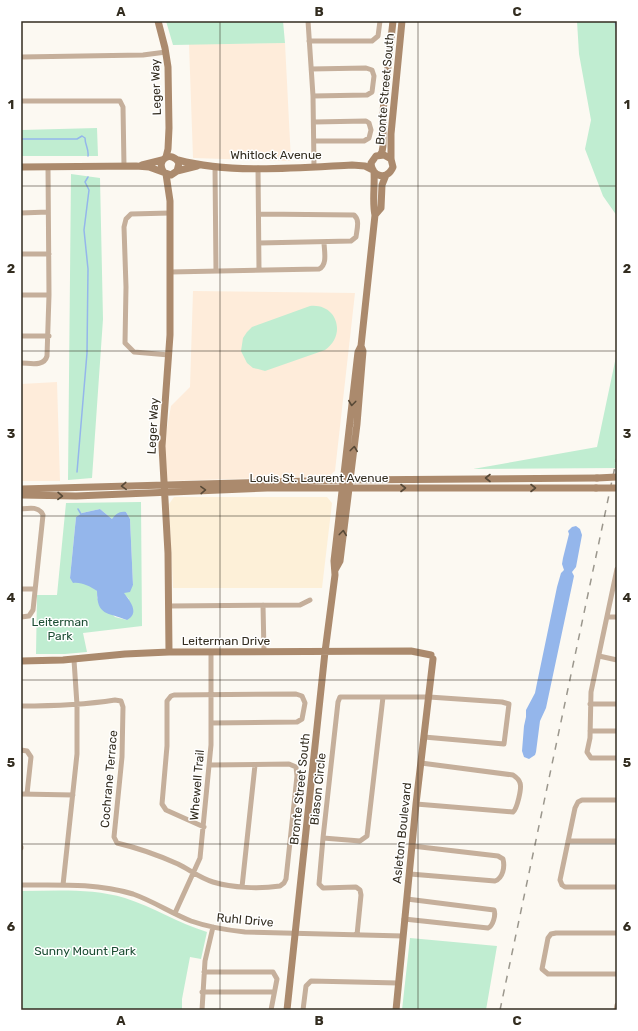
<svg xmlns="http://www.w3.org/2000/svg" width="638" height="1031" font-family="Rubik,sans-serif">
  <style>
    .built { fill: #fdf0d8 }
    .education { fill: #feecda }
    .green { fill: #c0edd1; fill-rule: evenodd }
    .water { fill: #94b6eb }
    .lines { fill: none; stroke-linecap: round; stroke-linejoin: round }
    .stream { stroke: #94b6eb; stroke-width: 1.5 }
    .street { stroke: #c5af9b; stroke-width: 5 }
    .secondary { stroke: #ab8a6d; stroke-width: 7 }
    .rail { stroke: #9b978d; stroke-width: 1.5; stroke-dasharray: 7 7; stroke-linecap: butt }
    .secondary-bridge { stroke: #ab8a6d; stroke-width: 7 }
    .oneway { stroke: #574937 }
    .grid { fill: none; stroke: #332d20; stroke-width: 1; stroke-opacity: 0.55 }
    .labels { text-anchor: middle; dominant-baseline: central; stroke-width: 3; stroke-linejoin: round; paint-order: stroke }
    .street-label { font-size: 12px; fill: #332d20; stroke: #fff }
    .park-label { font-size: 12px; fill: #1d4e34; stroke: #fff }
    .neatline { fill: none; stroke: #332d20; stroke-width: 1.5 }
    .grid-label { font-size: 13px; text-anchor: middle; font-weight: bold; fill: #332d20 }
  </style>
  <rect width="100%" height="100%" fill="#fcf9f2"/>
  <path class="built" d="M 174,497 L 327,497 L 332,503 L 322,588 L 173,588 L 169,504 Z"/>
  <path class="education" d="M 285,43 L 291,161 L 193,158 L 189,44 Z
    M 193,291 L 355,293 L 335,471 L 329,476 L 167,481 L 164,444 L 171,406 L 190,387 Z
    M 57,382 L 60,481 L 21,481 L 21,384 Z"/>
  <path class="green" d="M 166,21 L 283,21 L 285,43 L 173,45 Z
    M 577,21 L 617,21 L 617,216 L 603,196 L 585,149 L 591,120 L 579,54 Z
    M 97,128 L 98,156 L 21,156 L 21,130 Z
    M 71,174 L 100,178 L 103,319 L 92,478 L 68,480 Z
    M 310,306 C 337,303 347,335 325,350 L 265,371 L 258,369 L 253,368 L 247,363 L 241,351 L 243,338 L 247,332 L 252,327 Z
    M 617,352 L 617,468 L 473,469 L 597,447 Z
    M 141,502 L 142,626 L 83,633 L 87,652 L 65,654 L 36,654 L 37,595 L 57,595 L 66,503 ZM 100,509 L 112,519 L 126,512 L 130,519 L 133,585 L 123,593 L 129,599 L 127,620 L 115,617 L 97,598 L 97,591 L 91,586 L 70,578 L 76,517 L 82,513 Z
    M 21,891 C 55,891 91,888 125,898 C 153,907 178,923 207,932 L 201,959 L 190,957 L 182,999 L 182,1010 L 21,1010 Z
    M 410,938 L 497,946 L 486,1010 L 402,1010 Z"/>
  <path class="water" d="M 100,509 L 112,519 C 116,514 119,511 126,512 L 130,519 L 133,585 L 130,592 L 124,593 C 130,601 140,613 127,620 C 107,612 97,616 97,591 C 89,586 82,582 73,583 L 70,578 L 76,517 L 82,513 Z
    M 576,526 L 580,529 L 582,535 L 576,567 L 572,572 L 574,576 L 546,708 L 540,721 L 536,752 L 535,755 L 529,759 L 524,757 L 522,751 L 524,726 L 526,717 L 526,710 L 535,693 L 537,683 L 557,587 L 561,573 L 564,570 L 562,564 L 563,558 L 569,534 L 568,531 L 572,527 Z"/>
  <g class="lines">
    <path class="stream" d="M 615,21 L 617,33
      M 21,139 L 77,139 L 82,136 L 85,138 C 85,145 89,149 88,156
      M 77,472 L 87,353 L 88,269 L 84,230 L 89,190 L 85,182 L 88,177
      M 78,509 L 81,514"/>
    <path class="street" d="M 308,21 L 313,96 L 314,167
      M 309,41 L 372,41 L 378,36 L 380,21
      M 21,57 L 143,55 L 166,52
      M 311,69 L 366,68 L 372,70 L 374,76 L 372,92 L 367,95 L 313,96
      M 21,101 L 120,101 L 123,107 L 124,166
      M 314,122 L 366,121 L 369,123 L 371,130 L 369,138 L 364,141 L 314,141
      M 215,166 L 216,271
      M 258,168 L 259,270
      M 21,213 L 48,212
      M 259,243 L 351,241 L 356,237 C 357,229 360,220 354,215 L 259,214
      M 21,254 L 49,254
      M 170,272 L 319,269 C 328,265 324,250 324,242
      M 21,295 L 49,295
      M 21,336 L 49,336
      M 169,355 L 134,352 L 125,343 L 126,287 L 124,227 L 126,219 L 131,214 L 170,213
      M 21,363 C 30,363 44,367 47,356 L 49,295 L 48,167
      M 21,509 C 29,508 39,506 43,515 L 33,610 L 29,616 L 21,617
      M 617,569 L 591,692 L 590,738 L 587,752 L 591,758 L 617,758
      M 21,589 L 35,589
      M 263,605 L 264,652
      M 169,606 L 300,605 L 310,600
      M 607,617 L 617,617
      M 599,656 L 617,660
      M 383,697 L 367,836 L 360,841 L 323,838 L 338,702 L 340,697 L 429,697 L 502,702 L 509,704 L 504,744 L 424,737
      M 590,704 L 617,704
      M 21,706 C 53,706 83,705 115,700 L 121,701 L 123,707 L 122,757 L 114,837 L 117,843 C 138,848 158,855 178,864 C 190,870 200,878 213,882 C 233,888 259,889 280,886 L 284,883 L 286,879 L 297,776 L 296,767 L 289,764 L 210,765
      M 590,731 L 617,731
      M 21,750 L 27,751 L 31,757 L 27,794
      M 21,794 L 73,795
      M 617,800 L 582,800 L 578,802 L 575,808 L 560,880 L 562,885 L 565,887 L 617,887
      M 416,804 L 513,812 C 517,809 522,788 520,783 C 519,779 516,777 513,775 L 421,763
      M 204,827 L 166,810 L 162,804 L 167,746 L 167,701 L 171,696 L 174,695 L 296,694 L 302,696 L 305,703 L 302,719 L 297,722 L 211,723
      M 323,838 L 319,884 L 323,888 L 356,887 L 360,890 L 361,895 L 357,935
      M 568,841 L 617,841
      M 21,847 L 21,848
      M 410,874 L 495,881 C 503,878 505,867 503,859 L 498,856 L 412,846
      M 21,885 C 59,885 96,883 133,894 C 153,901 171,913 191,921 C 208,927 226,930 245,932 L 403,936
      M 63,885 L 77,754 L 77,705 L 74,660
      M 242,887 L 255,765
      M 175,913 L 200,858 L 211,745 L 211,653
      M 404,919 L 488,928 C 493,926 496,915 494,910 L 407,899
      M 617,933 L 556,933 L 551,934 L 548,938 L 542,969 L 548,974 L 617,974
      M 204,972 L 273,972 L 277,979 L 271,1010
      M 202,992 L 274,992
      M 202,1010 L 205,961 L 213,927
      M 303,1010 L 306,986 L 311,981 L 398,983
      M 616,1010 L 617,1005"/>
    <path class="secondary" d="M 158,21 L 165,48 L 168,67 L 169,128 L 168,149 L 166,157
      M 380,155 L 382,152 L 383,146 L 383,111 L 393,21
      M 391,159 L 384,155 L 376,156 L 371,163 C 372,177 387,181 393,167 L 391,159 L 391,134 L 402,21
      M 178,160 C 231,174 296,168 352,165 L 365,166 L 373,170
      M 142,165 L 162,160
      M 21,167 L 136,166 L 149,167 L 171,175 L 177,171 L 197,166
      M 163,171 C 156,159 172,150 179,163 L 177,171
      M 166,174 L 170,201 L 170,335 L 162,446 L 168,553 L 169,652
      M 375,215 L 381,208 L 382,185 L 386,175
      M 21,489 L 343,480 L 597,478
      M 21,495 L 76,496 L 267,488 L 596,488
      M 335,570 L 340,561 L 357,424 L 363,351 L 361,346
      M 21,661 L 63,660 L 125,654 L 169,652 L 411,651 L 431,655
      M 287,1010 L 325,652 L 335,575 L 334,561 L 358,352 L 361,346 L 375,215 C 372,202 375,186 374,172
      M 396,1010 L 416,804 L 433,659"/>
    <path class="rail" d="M 500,1010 L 617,457"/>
    <path class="secondary-bridge" d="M 597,478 L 617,477
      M 596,488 L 617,488"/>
  </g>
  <defs><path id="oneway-chevron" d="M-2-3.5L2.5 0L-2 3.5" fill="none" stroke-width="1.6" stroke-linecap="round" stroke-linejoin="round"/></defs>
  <g class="oneway">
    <use href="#oneway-chevron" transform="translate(352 403) rotate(97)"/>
    <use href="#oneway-chevron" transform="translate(354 449) rotate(-83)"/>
    <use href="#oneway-chevron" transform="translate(488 478) rotate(180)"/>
    <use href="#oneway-chevron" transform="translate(124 486) rotate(177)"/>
    <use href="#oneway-chevron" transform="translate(403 488)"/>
    <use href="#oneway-chevron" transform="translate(533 488)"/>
    <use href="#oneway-chevron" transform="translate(203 490) rotate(-2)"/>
    <use href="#oneway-chevron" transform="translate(60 496) rotate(1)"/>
    <use href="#oneway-chevron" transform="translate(343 533) rotate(-83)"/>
  </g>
  <path class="grid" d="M 220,21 L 220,1010M 418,21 L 418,1010M 21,186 L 617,186M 21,351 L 617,351M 21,516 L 617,516M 21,680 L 617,680M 21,844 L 617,844"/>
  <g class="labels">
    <g class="street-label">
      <text transform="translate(156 87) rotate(-92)">Leger Way</text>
      <text transform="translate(385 89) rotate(-85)">Bronte Street South</text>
      <text x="276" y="155">Whitlock Avenue</text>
      <text transform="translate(153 426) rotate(-87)">Leger Way</text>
      <text x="319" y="478">Louis St. Laurent Avenue</text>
      <text x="226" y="641">Leiterman Drive</text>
      <text transform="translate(109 779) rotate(-85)">Cochrane Terrace</text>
      <text transform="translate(197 785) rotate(-85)">Whewell Trail</text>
      <text transform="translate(300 789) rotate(-84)">Bronte Street South</text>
      <text transform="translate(318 789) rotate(-84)">Biason Circle</text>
      <text transform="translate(402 833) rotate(-84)">Asleton Boulevard</text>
      <text transform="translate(245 920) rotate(5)">Ruhl Drive</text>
    </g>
    <g class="park-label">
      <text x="60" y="622">Leiterman<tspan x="60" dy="14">Park</tspan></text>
      <text x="85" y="951">Sunny Mount Park</text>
    </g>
  </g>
  <rect width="638" height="1031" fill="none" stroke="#ffffff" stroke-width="44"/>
  <rect x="22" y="22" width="594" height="987" class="neatline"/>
  <g class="grid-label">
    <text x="121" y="16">A</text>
    <text x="319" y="16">B</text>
    <text x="517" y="16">C</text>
    <text x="11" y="109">1</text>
    <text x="627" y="109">1</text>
    <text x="11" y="273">2</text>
    <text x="627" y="273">2</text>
    <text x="11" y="438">3</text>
    <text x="627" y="438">3</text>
    <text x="11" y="602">4</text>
    <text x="627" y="602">4</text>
    <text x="11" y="767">5</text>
    <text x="627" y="767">5</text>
    <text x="11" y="931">6</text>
    <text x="627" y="931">6</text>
    <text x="121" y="1025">A</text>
    <text x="319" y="1025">B</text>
    <text x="517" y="1025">C</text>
  </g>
</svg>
